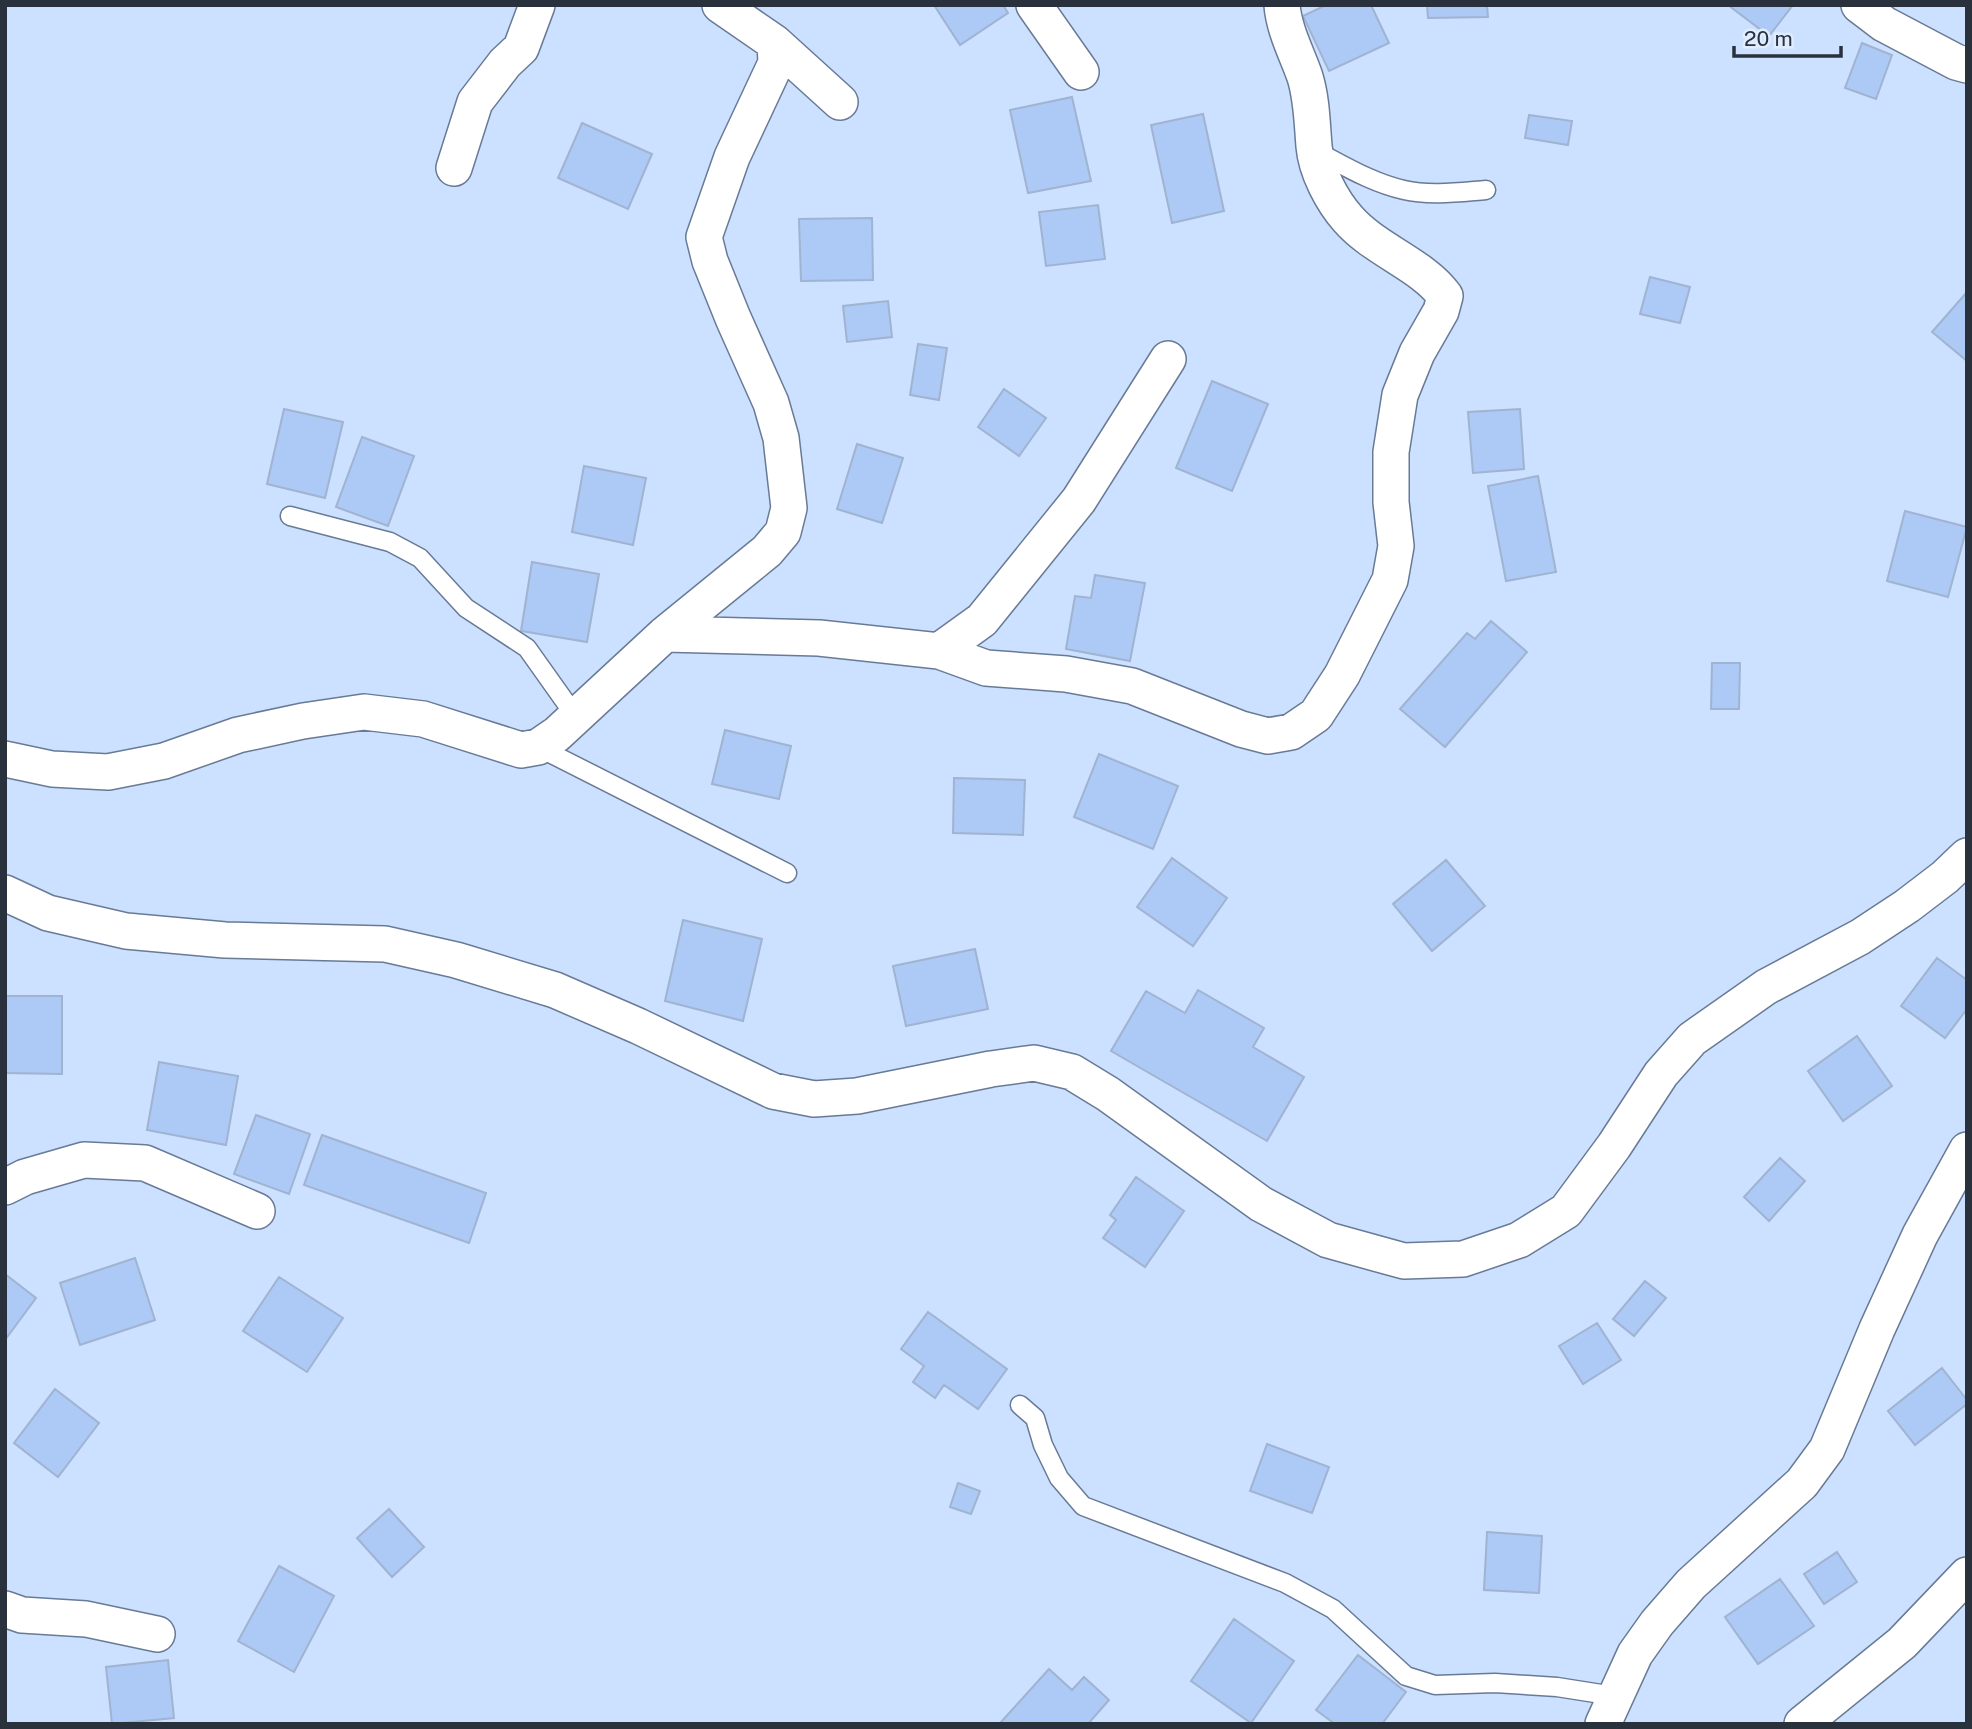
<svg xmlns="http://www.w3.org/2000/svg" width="1972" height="1729" font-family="'Public Sans',sans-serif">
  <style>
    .building { fill: #adc9f5; stroke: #a0b3d0; stroke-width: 2 }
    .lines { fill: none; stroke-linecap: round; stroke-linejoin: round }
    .lane-casing { stroke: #687a95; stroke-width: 21 }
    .street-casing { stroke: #687a95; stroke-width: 38 }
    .lane { stroke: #fff; stroke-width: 18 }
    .street { stroke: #fff; stroke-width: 35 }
  </style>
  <rect width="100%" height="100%" fill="#cce0ff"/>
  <path class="building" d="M 934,5 L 1003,5 L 1008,13 L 960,45 Z
    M 1326,5 L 1371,5 L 1389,43 L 1329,71 L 1303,16 Z
    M 1427,5 L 1487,5 L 1488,17 L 1428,18 Z
    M 1728,5 L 1793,5 L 1769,36 Z
    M 1862,43 L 1892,55 L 1876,99 L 1845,88 Z
    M 1072,97 L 1091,181 L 1028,193 L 1010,110 Z
    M 1203,114 L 1224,211 L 1172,223 L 1151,125 Z
    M 1529,115 L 1572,121 L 1568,145 L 1525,138 Z
    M 582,123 L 652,154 L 628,209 L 558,178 Z
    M 1098,205 L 1105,259 L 1046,266 L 1039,212 Z
    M 872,218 L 873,280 L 801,281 L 799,219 Z
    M 1650,277 L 1690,287 L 1680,323 L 1640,314 Z
    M 1967,292 L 1967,361 L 1932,332 Z
    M 888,301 L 892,337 L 847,342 L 843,306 Z
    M 918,344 L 947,348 L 939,400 L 910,395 Z
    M 1212,381 L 1268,404 L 1232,491 L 1176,468 Z
    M 1004,389 L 1046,418 L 1019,456 L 978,427 Z
    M 284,409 L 343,422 L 325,498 L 267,484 Z
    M 1520,409 L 1524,469 L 1473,473 L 1468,412 Z
    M 362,437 L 414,456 L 388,526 L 336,507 Z
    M 857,444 L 903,458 L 882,523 L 837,509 Z
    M 584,466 L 646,478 L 633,545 L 572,532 Z
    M 1538,476 L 1556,572 L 1506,581 L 1488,486 Z
    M 1905,511 L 1967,527 L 1948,597 L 1887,581 Z
    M 532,562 L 599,574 L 587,642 L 521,631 Z
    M 1095,575 L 1145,583 L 1130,661 L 1066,649 L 1075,596 L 1091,598 Z
    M 1491,621 L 1527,652 L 1445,747 L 1400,709 L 1467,633 L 1475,639 Z
    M 1712,663 L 1740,663 L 1739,709 L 1711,709 Z
    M 725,730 L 791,746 L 779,799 L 712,784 Z
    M 1099,754 L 1178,786 L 1153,849 L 1074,817 Z
    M 954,778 L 1025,780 L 1023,835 L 953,833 Z
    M 1172,858 L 1227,898 L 1193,946 L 1137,907 Z
    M 1446,860 L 1485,906 L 1432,951 L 1393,904 Z
    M 683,920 L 762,939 L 743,1021 L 665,1001 Z
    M 975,949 L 988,1009 L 906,1026 L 893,966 Z
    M 1937,958 L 1967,980 L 1967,1009 L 1945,1038 L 1901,1006 Z
    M 1198,990 L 1264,1028 L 1253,1047 L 1304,1077 L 1267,1141 L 1111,1051 L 1146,991 L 1185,1013 Z
    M 5,996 L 62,996 L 62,1074 L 5,1073 Z
    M 1857,1036 L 1892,1086 L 1843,1121 L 1808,1071 Z
    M 159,1062 L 238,1076 L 226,1145 L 147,1130 Z
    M 256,1115 L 310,1134 L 289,1194 L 234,1174 Z
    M 322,1135 L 486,1193 L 469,1243 L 304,1185 Z
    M 1780,1158 L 1805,1181 L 1769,1221 L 1744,1197 Z
    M 1136,1177 L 1184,1211 L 1145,1267 L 1103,1238 L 1116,1220 L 1110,1215 Z
    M 135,1258 L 155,1320 L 80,1345 L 60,1283 Z
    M 5,1274 L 36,1298 L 5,1340 Z
    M 279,1277 L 343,1318 L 307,1372 L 243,1331 Z
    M 1645,1281 L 1666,1298 L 1634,1336 L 1613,1319 Z
    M 928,1312 L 1007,1369 L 978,1409 L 944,1385 L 935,1398 L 913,1382 L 924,1366 L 901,1349 Z
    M 1597,1323 L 1621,1360 L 1583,1384 L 1559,1346 Z
    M 1942,1368 L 1967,1400 L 1967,1404 L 1915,1445 L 1888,1411 Z
    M 55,1389 L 99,1423 L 58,1477 L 14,1443 Z
    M 1267,1444 L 1329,1467 L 1312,1513 L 1250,1491 Z
    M 958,1483 L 980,1491 L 971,1514 L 950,1507 Z
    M 389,1509 L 424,1547 L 392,1577 L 357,1538 Z
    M 1487,1532 L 1542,1536 L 1539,1593 L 1484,1590 Z
    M 1837,1552 L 1857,1582 L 1824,1604 L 1804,1574 Z
    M 279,1566 L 334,1596 L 294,1672 L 238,1641 Z
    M 1780,1579 L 1814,1626 L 1758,1664 L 1725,1617 Z
    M 1234,1619 L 1294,1661 L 1251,1723 L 1191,1681 Z
    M 1358,1655 L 1406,1692 L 1382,1724 L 1335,1724 L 1316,1710 Z
    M 168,1660 L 174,1718 L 112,1724 L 106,1667 Z
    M 1049,1669 L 1072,1690 L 1084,1677 L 1109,1700 L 1088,1724 L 1002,1724 L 1001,1722 Z"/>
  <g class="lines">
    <defs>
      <path id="lane" d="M 1314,150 C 1343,165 1372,183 1404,190 C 1430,196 1460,192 1486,190
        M 290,516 L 390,542 L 420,558 L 466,608 L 527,648 L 576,717
        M 538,747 L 787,873
        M 1020,1405 L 1035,1418 L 1043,1445 L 1059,1478 L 1083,1506 L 1285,1583 L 1333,1609 L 1406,1676 L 1435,1685 L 1495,1683 L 1557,1687 L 1614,1696"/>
      <path id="street" d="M 1034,5 L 1081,72
        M 1859,5 L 1884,24 L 1956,62 L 1967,65
        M 775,43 L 840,102
        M 454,168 L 475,102 L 505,63 L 521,48 L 537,5
        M 665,634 L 819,638 L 939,651 L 986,668 L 1066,674 L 1132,686 L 1241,729 L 1268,736 L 1291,732 L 1316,715 L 1342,675 L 1390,580 L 1396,546 L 1391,502 L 1391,452 L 1400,395 L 1417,353 L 1441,311 L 1445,296 C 1423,265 1375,250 1348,219 C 1332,201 1316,171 1314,146 C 1312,123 1312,100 1305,77 C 1297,54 1284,30 1282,5
        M 939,651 L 982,620 L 1079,500 L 1168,359
        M 5,759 L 52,769 L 108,772 L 164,761 L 238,735 L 303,721 L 364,712 L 423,719 L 521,750 L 538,747 L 557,734 L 665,634 L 767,551 L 783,532 L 789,508 L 781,438 L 771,403 L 733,318 L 710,261 L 704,237 L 732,157 L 776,63 L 775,43 L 720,5
        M 5,893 L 48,913 L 126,931 L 225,940 L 385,944 L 456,960 L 555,990 L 638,1026 L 773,1091 L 814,1099 L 857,1096 L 991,1069 L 1034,1063 L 1072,1072 L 1108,1094 L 1261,1204 L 1328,1240 L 1404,1261 L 1463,1259 L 1519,1240 L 1566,1211 L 1614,1146 L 1661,1074 L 1692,1039 L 1766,987 L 1860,937 L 1907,906 L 1945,877 L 1967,856
        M 5,1187 L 25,1177 L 84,1160 L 145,1163 L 257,1211
        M 5,1609 L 22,1615 L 86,1619 L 157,1634
        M 1603,1724 L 1635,1654 L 1657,1623 L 1691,1584 L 1802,1483 L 1827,1449 L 1877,1329 L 1920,1235 L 1967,1150
        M 1802,1724 L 1902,1643 L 1967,1575"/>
    </defs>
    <use href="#lane" class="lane-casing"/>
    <use href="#street" class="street-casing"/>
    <use href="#lane" class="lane"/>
    <use href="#street" class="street"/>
  </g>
  <rect width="1972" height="1729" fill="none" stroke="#29313d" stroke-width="14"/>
  <path d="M1734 46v10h107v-10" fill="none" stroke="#29313d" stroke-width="3.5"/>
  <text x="1744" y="46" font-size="21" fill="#29313d" stroke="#e0ecff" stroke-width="5" paint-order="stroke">20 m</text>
</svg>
